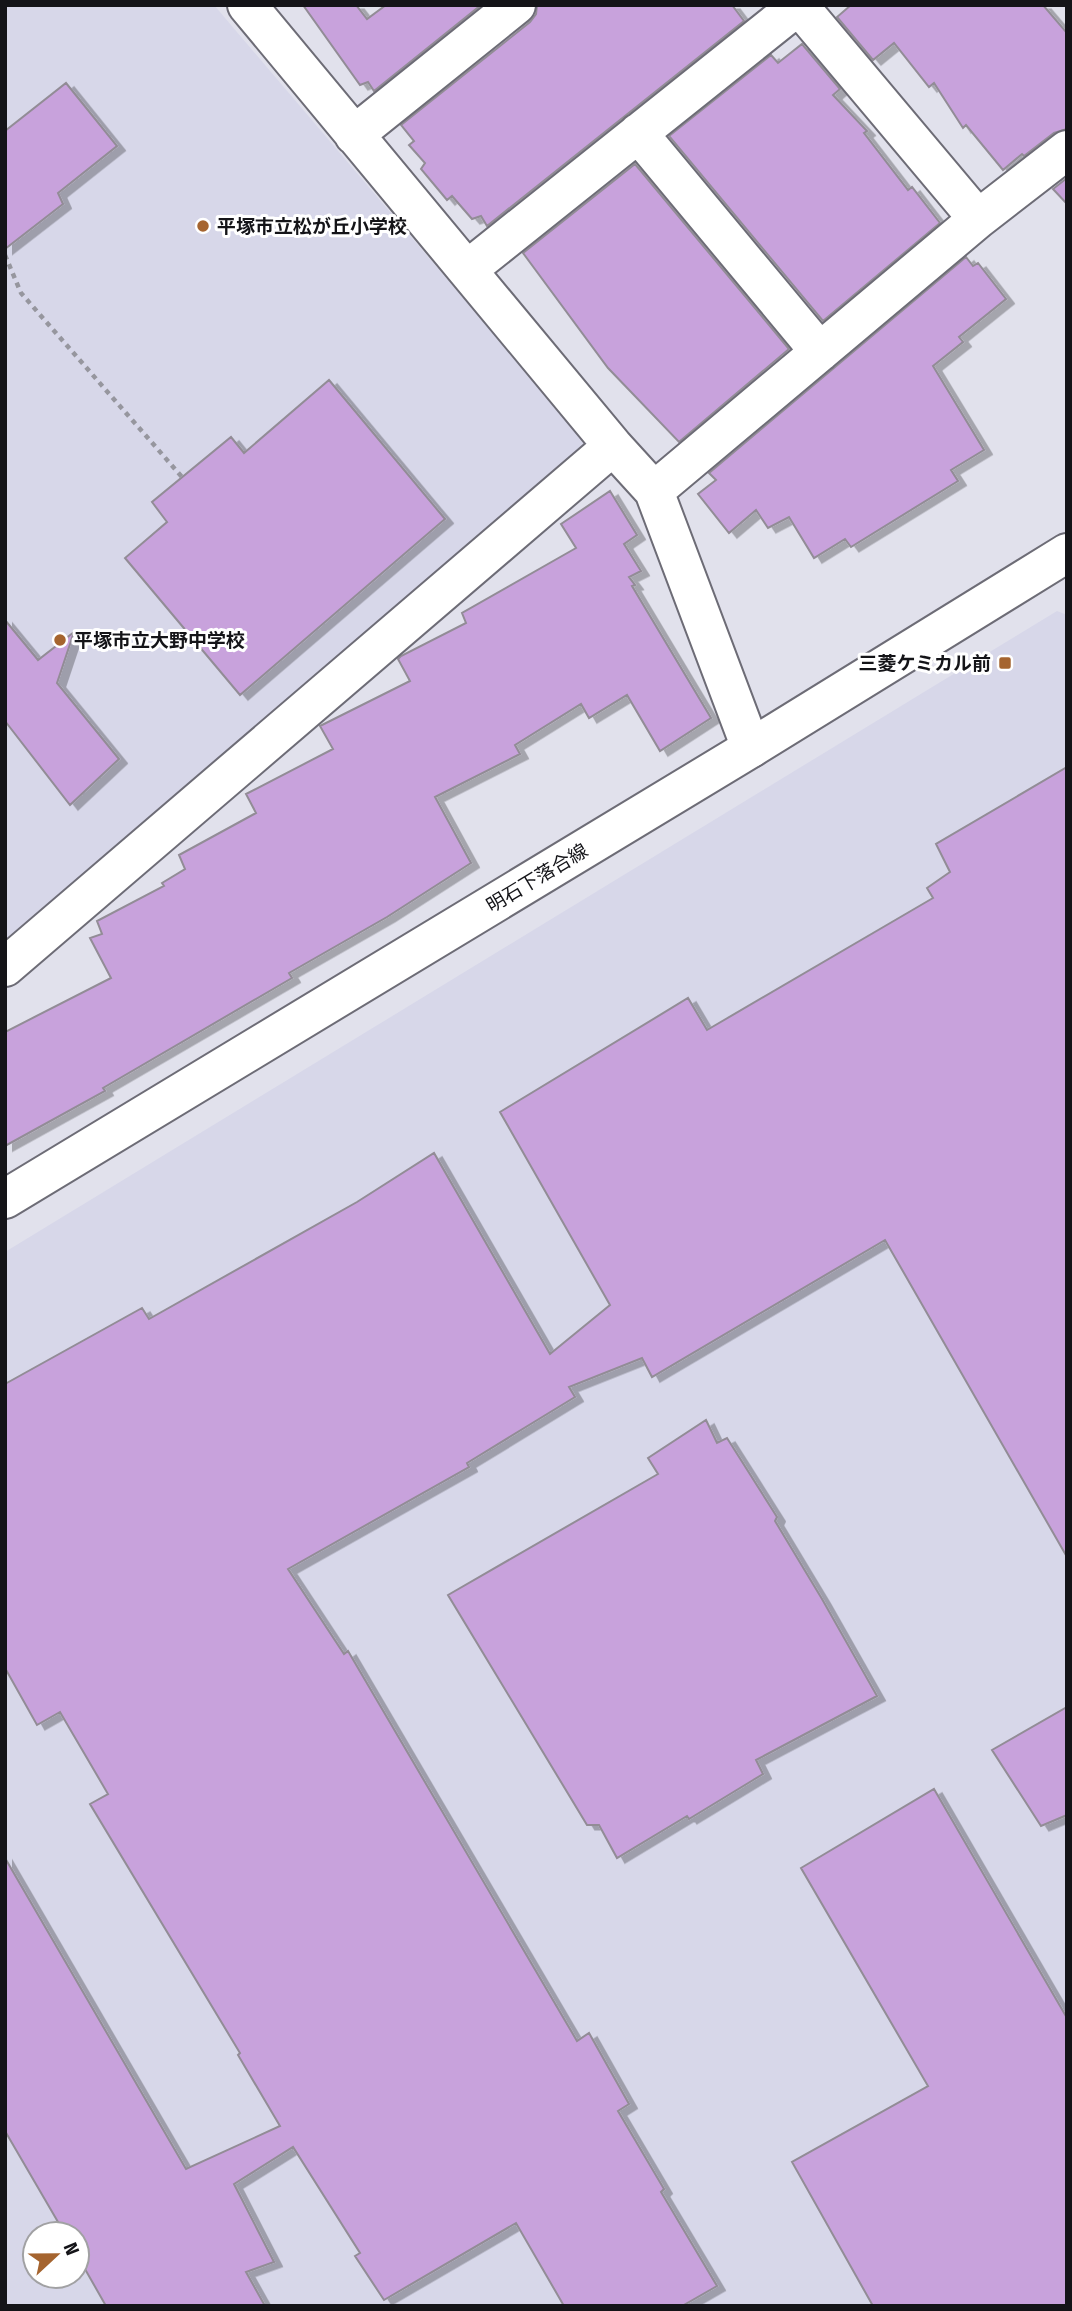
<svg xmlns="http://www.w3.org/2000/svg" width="1072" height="2311" font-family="'Fira Sans Condensed','Noto Sans JP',sans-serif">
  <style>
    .built { fill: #d7d7e9; fill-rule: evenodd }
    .building { fill: #c8a2dc; stroke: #928c96; stroke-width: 2; filter: url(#shadow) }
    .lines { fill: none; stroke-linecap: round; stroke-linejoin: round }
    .street-casing { stroke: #6d6c76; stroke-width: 42 }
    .secondary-casing { stroke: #6d6c76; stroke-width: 42 }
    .path { stroke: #96969e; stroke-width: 4.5; stroke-dasharray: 5 5; stroke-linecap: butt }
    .street { stroke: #fff; stroke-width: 38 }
    .secondary { stroke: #fff; stroke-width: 38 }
    .poi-dot { fill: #a5642f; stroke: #fff; stroke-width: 2.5 }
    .labels { text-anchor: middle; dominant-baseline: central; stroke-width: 6; stroke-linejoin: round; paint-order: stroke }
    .poi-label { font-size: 19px; font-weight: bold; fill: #141418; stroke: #fff; text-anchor: start }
    .street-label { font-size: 19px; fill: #141418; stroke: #fff }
  </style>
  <defs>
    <filter id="shadow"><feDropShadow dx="8" dy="4.5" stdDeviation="0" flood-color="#0004"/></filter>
  </defs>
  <rect width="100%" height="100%" fill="#e1e1ec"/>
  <path class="built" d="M 5,5 L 214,5 L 589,446 L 5,956 Z
    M 1057,611 L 1067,615 L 1067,2306 L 5,2306 L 5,1252 ZM 35,2234 L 77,2234 L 77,2276 L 35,2276 Z"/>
  <path class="building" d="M 303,5 L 356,5 L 367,19 L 386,5 L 481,5 L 374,91 L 368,82 L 360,85 Z
    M 537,5 L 732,5 L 744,21 L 487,226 L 481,216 L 472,219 L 452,196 L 447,200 L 421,169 L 425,163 L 409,145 L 414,141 L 401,125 L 530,22 L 536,14 Z
    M 851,5 L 1043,5 L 1067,33 L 1067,129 L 1054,133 L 1024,156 L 1022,154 L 1003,170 L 966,125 L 963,128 L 934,83 L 929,87 L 894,43 L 873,60 L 837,17 Z
    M 802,44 L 840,89 L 833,95 L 867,131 L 864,133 L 908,190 L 912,187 L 940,223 L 823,321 L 669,136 L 771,55 L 778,63 Z
    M 66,83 L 117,146 L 58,193 L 63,204 L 5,249 L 5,131 Z
    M 635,164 L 789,349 L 679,442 L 608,368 L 523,253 Z
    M 1067,178 L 1067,204 L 1053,189 Z
    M 966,257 L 973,266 L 978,263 L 1006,299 L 959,337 L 963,342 L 933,366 L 984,450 L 951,470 L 958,481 L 851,547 L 845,539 L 814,558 L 789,517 L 768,528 L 756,510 L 729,533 L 698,494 L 716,480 L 709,473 Z
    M 329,380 L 445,519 L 240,695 L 125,558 L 167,522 L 152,502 L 231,437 L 244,453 Z
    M 610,491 L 637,535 L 624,544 L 641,571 L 629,577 L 635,585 L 632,586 L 711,718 L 660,751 L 627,695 L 589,718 L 581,704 L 515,745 L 520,754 L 435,797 L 471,863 L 387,917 L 289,973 L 292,978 L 103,1088 L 105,1091 L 5,1146 L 5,1032 L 111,978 L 90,938 L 102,934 L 97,921 L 164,886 L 162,883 L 185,869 L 179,855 L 256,813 L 246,794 L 333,749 L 320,726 L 410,681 L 398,659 L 401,656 L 466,623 L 462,613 L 576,548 L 561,524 Z
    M 5,620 L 38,660 L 74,632 L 57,683 L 119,759 L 70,805 L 5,721 Z
    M 1067,767 L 1067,1557 L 885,1240 L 652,1377 L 642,1358 L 569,1387 L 575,1397 L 467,1463 L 469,1467 L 288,1569 L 344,1654 L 348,1651 L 577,2041 L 589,2033 L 629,2104 L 618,2111 L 664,2189 L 661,2192 L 717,2286 L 682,2306 L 564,2306 L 516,2223 L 384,2300 L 355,2256 L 360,2253 L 293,2147 L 234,2184 L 274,2262 L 246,2272 L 265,2306 L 106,2306 L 77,2255 L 77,2234 L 65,2234 L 5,2131 L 5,1858 L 186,2169 L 280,2126 L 238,2055 L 240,2053 L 90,1804 L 108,1794 L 60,1712 L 37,1725 L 5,1668 L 5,1384 L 142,1308 L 149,1319 L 357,1202 L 434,1153 L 550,1354 L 610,1305 L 500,1112 L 688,998 L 707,1030 L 933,898 L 927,888 L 950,872 L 936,844 Z
    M 706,1420 L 717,1443 L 727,1438 L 777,1517 L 775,1521 L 822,1599 L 877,1696 L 756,1760 L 763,1774 L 689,1819 L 687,1816 L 617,1858 L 599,1825 L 587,1825 L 448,1595 L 658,1474 L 648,1458 Z
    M 1067,1707 L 1067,1815 L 1041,1826 L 992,1750 Z
    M 934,1789 L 1067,2018 L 1067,2306 L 873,2306 L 792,2162 L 928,2086 L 801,1868 Z"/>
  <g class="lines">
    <defs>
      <path id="street" d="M 247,5 L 613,446 L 654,491 L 751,748
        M 799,6 L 978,219
        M 638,133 L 820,352
        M 354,135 L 516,5
        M 467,270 L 799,5
        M 654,491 L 978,219 L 1067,150
        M 5,967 L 613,446"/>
      <path id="secondary" d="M 5,1199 L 751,748 L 1067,553"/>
    </defs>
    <use href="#street" class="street-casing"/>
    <use href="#secondary" class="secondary-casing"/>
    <path class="path" d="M 5,255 L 21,293 L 182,477"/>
    <use href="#street" class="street"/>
    <use href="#secondary" class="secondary"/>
  </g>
  <g class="poi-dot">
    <circle cx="203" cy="226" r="7"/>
    <circle cx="60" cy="640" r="7"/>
    <rect x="998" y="656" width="14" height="14" rx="3.5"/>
  </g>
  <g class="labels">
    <g class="poi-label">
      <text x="217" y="226">平塚市立松が丘小学校</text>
      <text x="74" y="640">平塚市立大野中学校</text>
      <text x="991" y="663" text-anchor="end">三菱ケミカル前</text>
    </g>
    <g class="street-label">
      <text transform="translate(537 878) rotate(-31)">明石下落合線</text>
    </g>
  </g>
  <rect width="1072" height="2311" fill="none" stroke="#141418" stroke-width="14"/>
  <g transform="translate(56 2255) rotate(68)"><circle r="33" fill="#ffffff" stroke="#a1a1a3" stroke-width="2"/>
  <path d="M0-5L12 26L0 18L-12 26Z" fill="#a5642f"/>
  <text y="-10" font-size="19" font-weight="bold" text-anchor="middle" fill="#141418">N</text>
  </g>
</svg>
